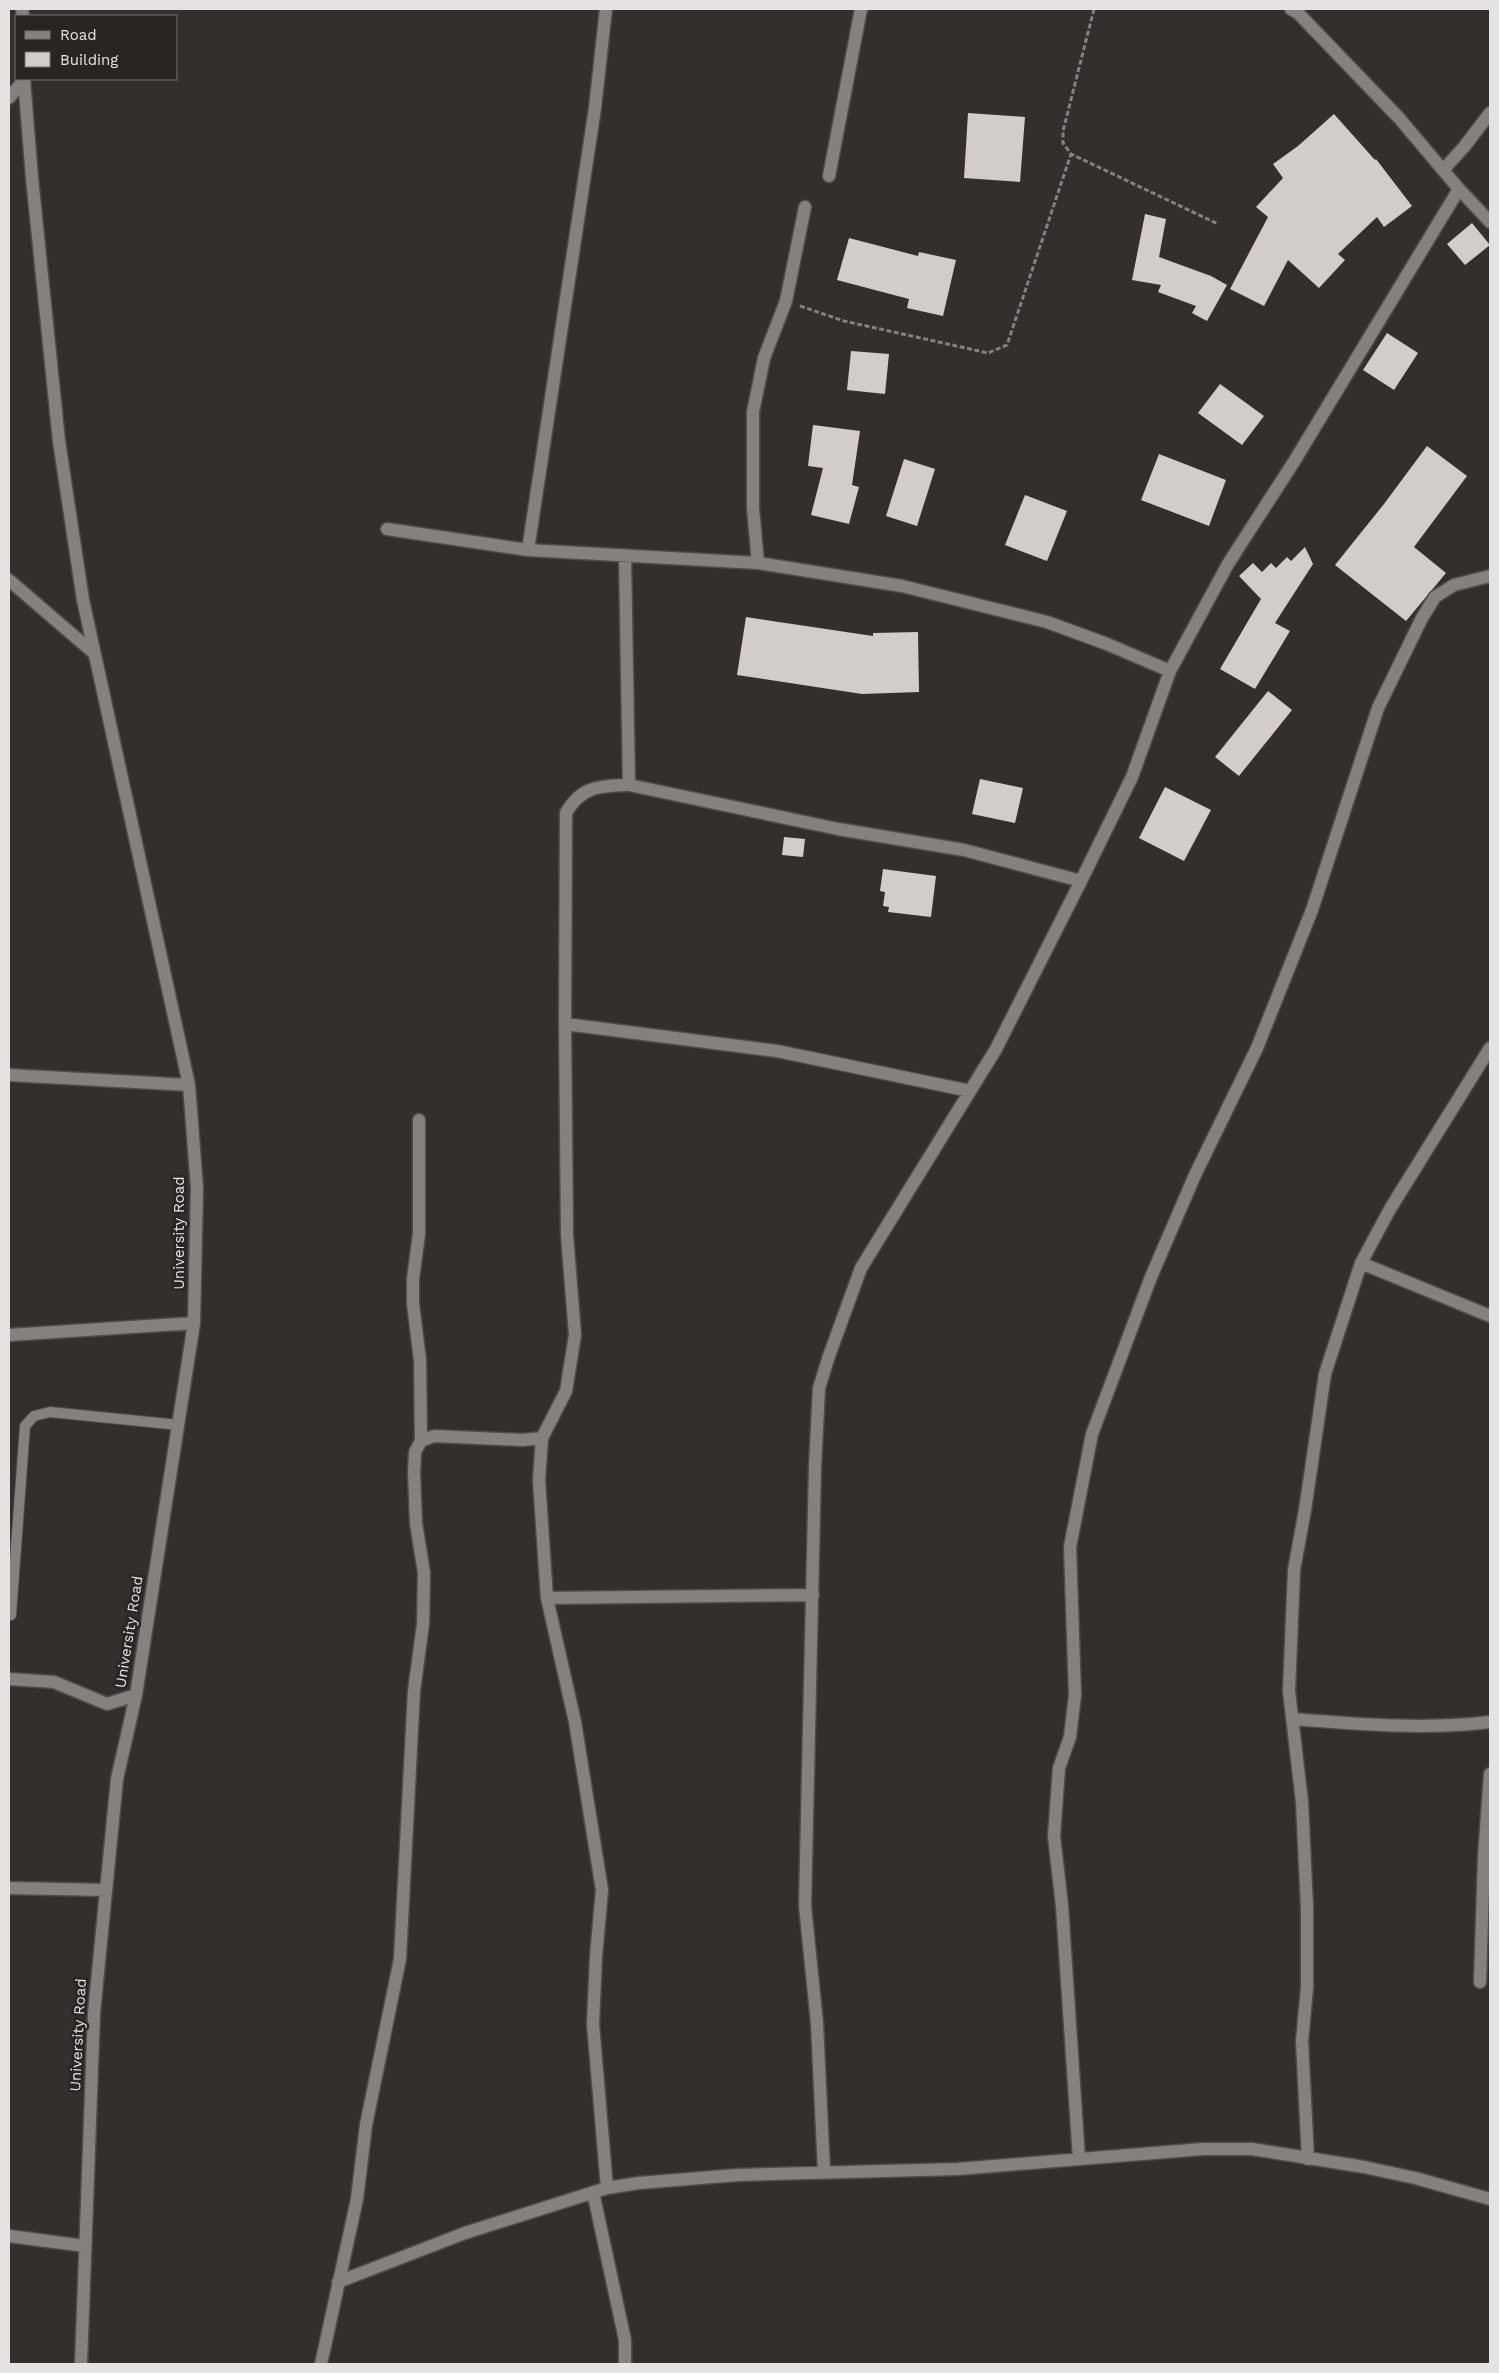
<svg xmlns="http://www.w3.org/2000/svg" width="1499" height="2373" font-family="'Work Sans',sans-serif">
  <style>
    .building { fill: #d2cdca }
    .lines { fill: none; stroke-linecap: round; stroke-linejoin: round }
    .lane-casing { stroke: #4f4c4a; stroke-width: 12 }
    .street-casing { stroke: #4f4c4a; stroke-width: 15 }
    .path { stroke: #848180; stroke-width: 3; stroke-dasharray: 5 2.5; stroke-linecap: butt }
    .lane { stroke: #85817f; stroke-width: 10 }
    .street { stroke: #85817f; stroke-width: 12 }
    .labels { text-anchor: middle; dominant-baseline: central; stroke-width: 5; stroke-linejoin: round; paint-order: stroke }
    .street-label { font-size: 15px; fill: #e5e3e2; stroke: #282523 }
  </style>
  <rect width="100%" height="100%" fill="#322f2d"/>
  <path class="building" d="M 968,113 L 1025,117 L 1020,182 L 964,178 Z
    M 1334,114 L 1375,160 L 1376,159 L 1412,206 L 1384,227 L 1377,217 L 1338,254 L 1345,260 L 1319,288 L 1288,260 L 1264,306 L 1230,289 L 1268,217 L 1256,207 L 1283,178 L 1273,164 L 1298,146 Z
    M 1145,214 L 1166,219 L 1159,257 L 1211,276 L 1227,285 L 1207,321 L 1192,313 L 1196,306 L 1158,292 L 1161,285 L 1132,280 Z
    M 1472,223 L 1490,245 L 1465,265 L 1447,244 Z
    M 849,238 L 918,256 L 919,252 L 956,260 L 943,316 L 907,308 L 909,299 L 837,280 Z
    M 1387,333 L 1418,353 L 1394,390 L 1363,370 Z
    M 851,351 L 889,354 L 885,394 L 847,390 Z
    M 1220,384 L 1264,416 L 1242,445 L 1198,413 Z
    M 813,425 L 860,431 L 852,485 L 859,487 L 849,524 L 811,515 L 823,468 L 808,466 Z
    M 1427,446 L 1467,476 L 1414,547 L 1446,573 L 1406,621 L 1335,565 L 1384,504 Z
    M 1159,454 L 1226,480 L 1209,526 L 1141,500 Z
    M 904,459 L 935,469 L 917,526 L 886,516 Z
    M 1025,495 L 1067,511 L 1047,561 L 1005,545 Z
    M 1305,547 L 1313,564 L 1275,623 L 1290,631 L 1255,689 L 1220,669 L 1261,599 L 1239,576 L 1253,563 L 1262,572 L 1271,563 L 1276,568 L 1287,557 L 1291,561 Z
    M 746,617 L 873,636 L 873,633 L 918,632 L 919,692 L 862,694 L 737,675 Z
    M 1268,691 L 1292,710 L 1239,776 L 1215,757 Z
    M 980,779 L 1023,788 L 1015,823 L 972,814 Z
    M 1165,787 L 1211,810 L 1184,861 L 1139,838 Z
    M 784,837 L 805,839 L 803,857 L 782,855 Z
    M 883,869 L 936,876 L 931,917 L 888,912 L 889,907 L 883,906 L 885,892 L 880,891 Z"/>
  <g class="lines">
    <defs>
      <path id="lane" d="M 11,1615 L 25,1426 L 34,1416 L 50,1412 L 179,1425"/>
      <path id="street" d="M 22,9 L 23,16
        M 1291,9 L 1298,13 L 1399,118 L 1459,189 L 1490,222
        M 24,79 L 32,178 L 59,441 L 83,600 L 189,1085
        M 9,98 L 24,80
        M 1443,170 L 1464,147 L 1490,113
        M 829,176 L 861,9
        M 387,529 L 528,550 L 758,563 L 902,586 L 1047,622 L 1107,644 L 1170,671
        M 528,550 L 595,108 L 606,9
        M 625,556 L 629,785
        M 758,563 L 753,508 L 753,412 L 764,358 L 786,301 L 805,207
        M 9,580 L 95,654
        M 1081,881 L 964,850 L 838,829 L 629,785 C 600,786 581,786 566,813 L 565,1024 L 567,1235 L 575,1335 L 566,1391 L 542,1438 L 539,1480 L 547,1598 L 575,1722 L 602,1890 L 596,1956 L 593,2024 L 607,2188 L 639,2183 L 737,2175 L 958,2169 L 1203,2149 L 1252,2149 L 1364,2167 L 1415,2178 L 1490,2199
        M 565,1024 L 777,1051 L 970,1091
        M 9,1075 L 189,1085 L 197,1188 L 194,1323 L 136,1695 L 117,1779 L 94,2013 L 81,2364
        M 1361,1263 L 1490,1316
        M 9,1335 L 194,1323
        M 421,1441 L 434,1436 L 523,1440 L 542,1438
        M 547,1598 L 813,1595
        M 9,1679 L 54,1682 L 107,1704 L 136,1695
        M 1292,1719 C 1359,1724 1424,1730 1490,1722
        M 9,1888 L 106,1890
        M 1480,1982 L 1484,1857 L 1490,1774
        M 1079,2159 L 1062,1906 L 1054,1836 L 1059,1768 L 1070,1737 L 1075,1695 L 1070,1547 L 1092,1434 L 1151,1277 L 1195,1175 L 1257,1048 L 1312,910 L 1378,708 L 1422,618 L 1435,597 L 1454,585 L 1490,576
        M 1308,2159 L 1302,2041 L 1307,1988 L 1307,1907 L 1302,1802 L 1289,1691 L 1294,1570 L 1305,1510 L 1325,1374 L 1361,1263 L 1390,1209 L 1490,1048
        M 824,2172 L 817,2023 L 805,1906 L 815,1467 L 819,1388 L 829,1356 L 861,1268 L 996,1049 L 1081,881 L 1132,777 L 1170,671 L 1228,564 L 1295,460 L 1459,189
        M 593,2192 L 625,2340 L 625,2364
        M 9,2236 L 85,2246
        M 338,2282 L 465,2233 L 607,2188
        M 321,2364 L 357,2199 L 366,2125 L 400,1959 L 414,1691 L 423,1624 L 424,1573 L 416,1523 L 414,1473 L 415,1452 L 421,1441 L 420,1360 L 413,1304 L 413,1279 L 419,1234 L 419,1120"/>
    </defs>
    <use href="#lane" class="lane-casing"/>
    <use href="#street" class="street-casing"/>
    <path class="path" d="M 1094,9 L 1063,131 L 1063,143 L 1071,154 L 1218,224
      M 800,306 L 844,321 L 988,353 L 1007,345 L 1071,154"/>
    <use href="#lane" class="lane"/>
    <use href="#street" class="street"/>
  </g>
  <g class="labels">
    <g class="street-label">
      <text transform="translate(179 1233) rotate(-90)">University Road</text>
      <text transform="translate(129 1632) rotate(-81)">University Road</text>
      <text transform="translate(78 2035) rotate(-87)">University Road</text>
    </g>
  </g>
  <rect width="1499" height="2373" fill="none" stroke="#e5e3e2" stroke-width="20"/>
  <rect x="15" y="15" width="162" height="65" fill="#282523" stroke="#74716f"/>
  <rect x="25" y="31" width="25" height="8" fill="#85817f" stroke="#74716f"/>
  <text x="60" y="40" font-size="15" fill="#e5e3e2">Road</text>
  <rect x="25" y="52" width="25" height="15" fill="#d2cdca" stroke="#74716f"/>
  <text x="60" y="65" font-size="15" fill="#e5e3e2">Building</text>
</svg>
